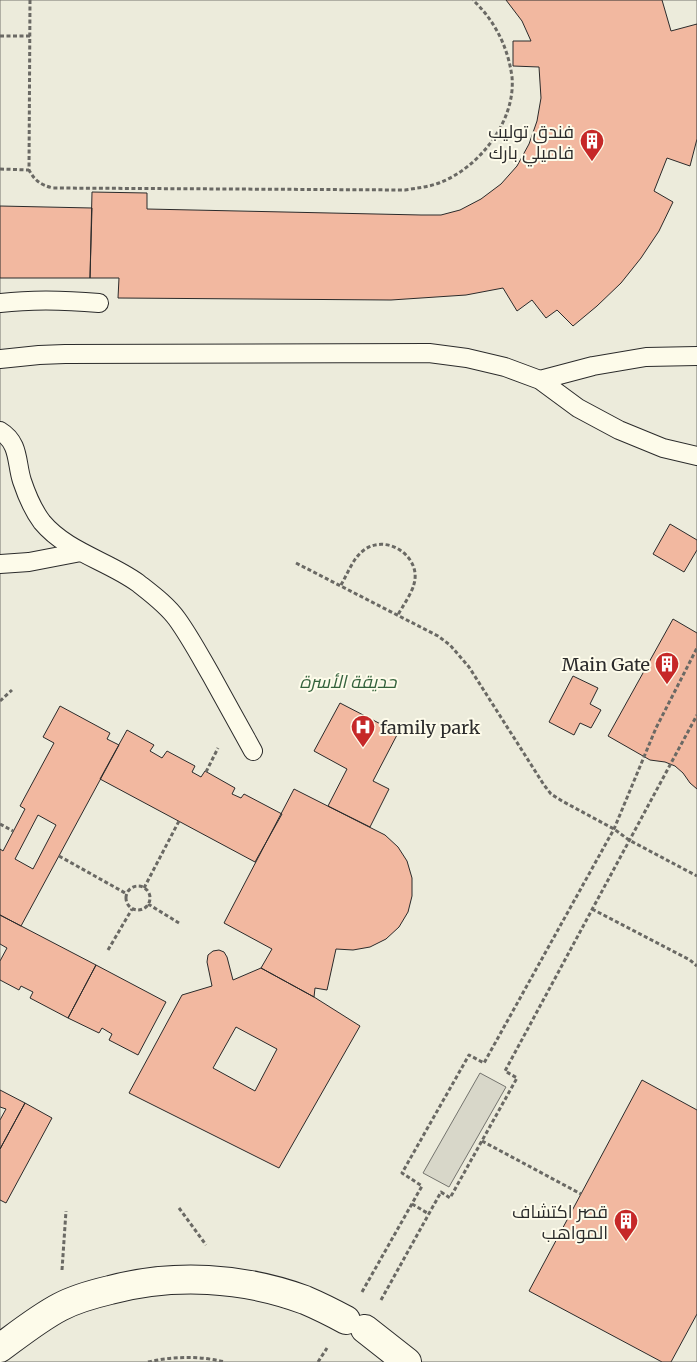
<svg xmlns="http://www.w3.org/2000/svg" width="697" height="1362" font-family="Merriweather,Cairo,serif">
  <style>
    .green { fill: #ecebdb; stroke: #74746e }
    .water { fill: #d8d7c9; stroke: #74746e }
    .building { fill: #f2b8a0; stroke: #2b2b2b; fill-rule: evenodd }
    .lines { fill: none; stroke-linecap: round; stroke-linejoin: round }
    .lane-casing { stroke: #2b2b2b; stroke-width: 20 }
    .street-casing { stroke: #2b2b2b; stroke-width: 30 }
    .path { stroke: #6a6964; stroke-width: 3; stroke-dasharray: 4 2.5; stroke-linecap: butt }
    .lane { stroke: #fdfbea; stroke-width: 18 }
    .street { stroke: #fdfbea; stroke-width: 28 }
    .labels { text-anchor: middle; dominant-baseline: central; stroke-width: 4; stroke-linejoin: round; paint-order: stroke }
    .poi-label { font-size: 18px; fill: #2b2b2b; stroke: #fdfbea; text-anchor: end }
    .park-label { font-size: 18px; font-style: italic; fill: #34623c; stroke: #fdfbea }
  </style>
  <rect width="100%" height="100%" fill="#fdfbea"/>
  <path class="green" d="M 0,0 L 697,0 L 697,1362 L 0,1362 Z"/>
  <path class="water" d="M 480,1073 L 506,1087 L 449,1187 L 423,1173 Z"/>
  <path class="building" d="M 506,0 L 662,0 L 671,31 L 697,24 L 697,139 L 690,166 L 667,158 L 654,191 L 673,202 L 659,231 L 641,258 L 621,283 L 597,306 L 573,326 L 557,310 L 546,318 L 532,300 L 517,311 L 503,288 L 466,295 L 391,300 L 118,298 L 119,278 L 90,278 L 92,192 L 147,193 L 147,209 L 421,215 L 441,215 L 460,210 L 481,199 L 501,184 L 517,166 L 529,144 L 537,121 L 541,98 L 539,67 L 513,66 L 513,41 L 531,41 L 522,21 Z
    M 0,206 L 92,208 L 90,278 L 0,278 Z
    M 670,524 L 697,540 L 697,550 L 684,572 L 653,554 Z
    M 673,619 L 697,633 L 697,789 L 690,783 L 683,773 L 675,766 L 665,762 L 650,760 L 608,736 Z
    M 573,676 L 598,688 L 590,704 L 601,710 L 591,728 L 580,723 L 574,735 L 549,722 Z
    M 340,703 L 398,733 L 373,781 L 389,789 L 370,827 L 328,806 L 347,769 L 314,751 Z
    M 60,706 L 110,733 L 107,739 L 119,745 L 21,926 L 0,915 L 0,849 L 3,851 L 25,809 L 20,806 L 54,743 L 43,737 ZM 38,815 L 56,825 L 33,869 L 15,859 Z
    M 127,730 L 154,745 L 150,751 L 162,758 L 167,751 L 195,766 L 192,772 L 201,777 L 205,771 L 235,788 L 232,794 L 241,798 L 244,794 L 282,814 L 255,862 L 100,779 Z
    M 294,789 L 385,835 L 398,847 L 407,861 L 412,878 L 412,896 L 408,912 L 399,927 L 386,939 L 370,947 L 353,950 L 336,949 L 327,990 L 315,988 L 314,997 L 261,968 L 272,949 L 224,923 Z
    M 0,915 L 96,965 L 68,1018 L 30,998 L 33,992 L 21,986 L 19,990 L 0,980 L 0,961 L 7,948 L 0,944 Z
    M 219,950 L 224,952 L 227,957 L 233,980 L 261,968 L 314,997 L 360,1026 L 279,1168 L 129,1093 L 182,995 L 212,986 L 207,962 L 208,955 L 213,951 ZM 236,1027 L 277,1049 L 255,1091 L 213,1068 Z
    M 96,965 L 166,1002 L 138,1055 L 109,1040 L 112,1034 L 102,1028 L 99,1033 L 68,1018 Z
    M 642,1080 L 697,1110 L 697,1314 L 671,1362 L 662,1362 L 529,1291 Z
    M 0,1090 L 25,1103 L 0,1149 L 0,1120 L 6,1109 L 0,1107 Z
    M 25,1103 L 52,1118 L 6,1203 L 0,1200 L 0,1149 Z"/>
  <g class="lines">
    <defs>
      <path id="lane" d="M 0,303 C 33,299 66,300 99,303
        M 0,359 L 39,355 L 65,354 L 429,353 L 467,358 L 505,367 L 540,380 L 578,408 L 619,430 L 663,448 L 697,456
        M 540,380 L 593,366 L 646,357 L 697,356
        M 0,431 C 20,443 16,463 22,481 C 27,496 33,510 42,522 C 67,552 108,561 138,583 C 152,594 167,605 177,619 C 190,637 200,656 211,675 C 225,700 239,726 253,751
        M 0,564 L 29,562 L 81,552"/>
      <path id="street" d="M 365,1329 L 407,1362
        M 0,1348 C 19,1334 39,1318 60,1307 C 75,1299 93,1294 110,1290 C 174,1273 243,1277 305,1300 C 319,1306 333,1313 346,1320"/>
    </defs>
    <use href="#lane" class="lane-casing"/>
    <use href="#street" class="street-casing"/>
    <path class="path" d="M 30,0 L 29,170 C 35,181 41,185 53,188 L 405,190 C 417,188 428,187 439,183 C 479,168 516,121 512,77 C 508,47 495,21 473,0
      M 0,36 L 30,36
      M 0,169 L 29,170
      M 296,563 L 438,636 L 450,645 L 469,667 L 544,785 L 551,794 L 562,801 L 614,829 L 629,840 L 697,876
      M 341,585 C 348,573 353,558 364,550 C 387,533 422,557 414,584 C 412,593 402,607 398,615
      M 0,701 L 12,690
      M 206,772 L 218,748
      M 0,824 L 13,831
      M 59,856 L 127,894
      M126 898a12 12 0 1 1 24 0a12 12 0 1 1-24 0Z
      M 144,888 L 179,821
      M 148,904 L 179,923
      M 592,909 L 690,960 L 697,966
      M 108,950 L 132,909
      M 482,1141 L 581,1194
      M 412,1204 L 429,1214
      M 179,1208 L 206,1245
      M 62,1270 L 66,1211
      M 362,1292 L 422,1186 L 402,1173 L 469,1055 L 484,1063 L 614,829 L 656,728 L 697,648
      M 381,1300 L 441,1192 L 450,1198 L 517,1078 L 505,1071 L 697,715
      M 148,1362 C 173,1356 201,1356 225,1362
      M 318,1362 L 327,1348"/>
    <use href="#lane" class="lane"/>
    <use href="#street" class="street"/>
  </g>
  <defs>
    <symbol id="building-pin" viewBox="-11 -11 22 30"><path d="M0 17L-7.5 6A9.5 9.5 0 1 1 7.5 6Z" fill="#c62828" stroke="#fdfbea"/><path d="M-4-6H4V6H1V3H-1V6H-4ZM-2.5-4.3h1.7v1.8h-1.7ZM.8-4.3h1.7v1.8H.8ZM-2.5-1h1.7V.8h-1.7ZM.8-1h1.7V.8H.8Z" fill="#fff"/></symbol>
    <symbol id="hospital-pin" viewBox="-11 -11 22 30"><path d="M0 17L-7.5 6A9.5 9.5 0 1 1 7.5 6Z" fill="#c62828" stroke="#fdfbea"/><path d="M-5-5h3v3.5h4V-5h3V5h-3V1.5h-4V5h-3Z" fill="#fff"/></symbol>
  </defs>
  <g fill-rule="evenodd">
    <use href="#building-pin" x="578" y="127" width="28" height="38"/>
    <use href="#building-pin" x="653" y="650" width="28" height="38"/>
    <use href="#hospital-pin" x="349" y="713" width="28" height="38"/>
    <use href="#building-pin" x="612" y="1207" width="28" height="38"/>
  </g>
  <g class="labels">
    <g class="poi-label">
      <text x="574" y="131">فندق توليب<tspan x="574" dy="21">فاميلي بارك</tspan></text>
      <text x="650" y="664">Main Gate</text>
      <text x="380" y="727" text-anchor="start">family park</text>
      <text x="608" y="1211">قصر اكتشاف<tspan x="608" dy="21">المواهب</tspan></text>
    </g>
    <g class="park-label">
      <text x="348" y="681">حديقة الأسرة</text>
    </g>
  </g>
</svg>
